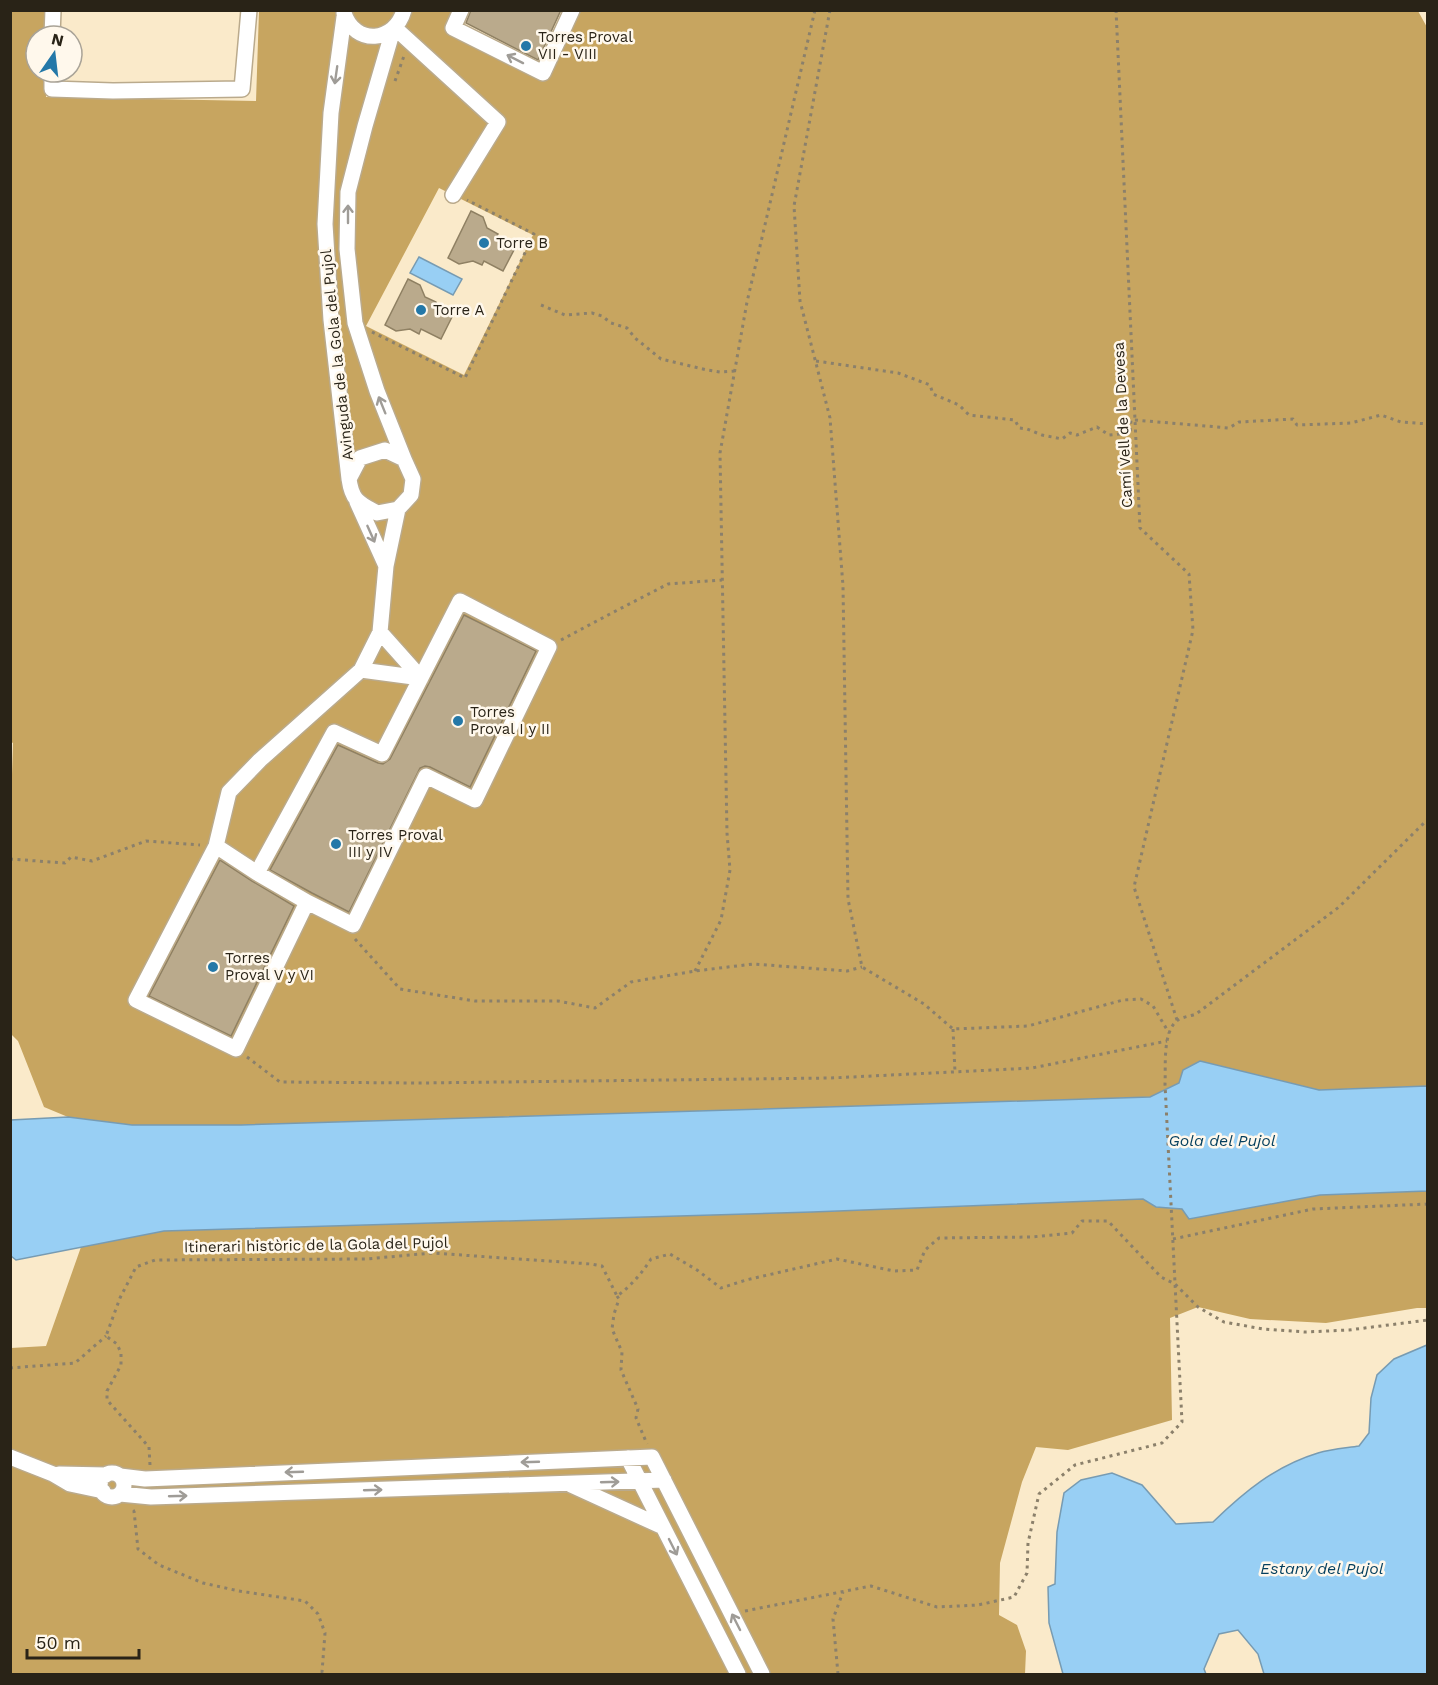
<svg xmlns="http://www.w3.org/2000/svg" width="1438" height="1685" font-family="'Work Sans',sans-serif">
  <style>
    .forest { fill: #c7a560; fill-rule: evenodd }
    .water { fill: #98cff4; stroke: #779bb2; stroke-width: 1.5 }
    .building { fill: #baaa8c; stroke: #8f8063; stroke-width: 1.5 }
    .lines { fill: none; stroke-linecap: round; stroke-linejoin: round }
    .minor-casing { stroke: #baaa8c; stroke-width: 18 }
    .path { stroke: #8b806b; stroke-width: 3; stroke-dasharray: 3 4.5; stroke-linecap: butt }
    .minor { stroke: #fff; stroke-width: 15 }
    .oneway { stroke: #9f9c97 }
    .poi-dot { fill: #2478a8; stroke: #fff8ec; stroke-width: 2 }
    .labels { text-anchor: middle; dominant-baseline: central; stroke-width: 5; stroke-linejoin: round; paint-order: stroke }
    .poi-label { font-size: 15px; fill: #292317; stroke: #fff8ec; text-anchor: start }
    .street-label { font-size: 15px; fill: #292317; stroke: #fff8ec }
    .water-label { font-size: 16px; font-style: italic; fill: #043f5e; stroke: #fff8ec }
  </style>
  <rect width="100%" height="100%" fill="#faeaca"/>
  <path class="forest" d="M 11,11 L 47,11 L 46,36 L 36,36 L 36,72 L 46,72 L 46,97 L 256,101 L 259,11 L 469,11 L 462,26 L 541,65 L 567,11 L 1418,11 L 1428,29 L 1427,1086 L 1319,1090 L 1200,1061 L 1179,1083 L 1150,1097 L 241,1125 L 132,1125 L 68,1117 L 44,1107 L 18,1041 L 11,1034 L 10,837 L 13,743 L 11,742 ZM 439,188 L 533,235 L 464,375 L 366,326 Z
    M 1427,1191 L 1427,1308 L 1417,1308 L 1326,1323 L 1250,1319 L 1198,1307 L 1170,1318 L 1172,1420 L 1068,1450 L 1036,1447 L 1022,1482 L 1000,1563 L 999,1615 L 1017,1625 L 1026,1651 L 1025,1674 L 11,1674 L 11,1348 L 46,1346 L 81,1247 L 164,1231 L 812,1212 L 1144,1199 L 1156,1207 L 1182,1209 L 1320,1195 Z"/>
  <path class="water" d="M 419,257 L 462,279 L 453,295 L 410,273 Z
    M 1200,1061 L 1319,1090 L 1427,1086 L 1427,1191 L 1320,1195 L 1189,1219 L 1182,1209 L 1156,1207 L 1143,1199 L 812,1212 L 164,1231 L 16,1260 L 11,1256 L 11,1120 L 68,1117 L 132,1125 L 241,1125 L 1150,1097 L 1179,1083 L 1183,1070 Z
    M 1427,1345 L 1427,1674 L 1264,1674 L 1258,1654 L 1238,1630 L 1219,1634 L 1204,1669 L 1206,1674 L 1063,1674 L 1049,1623 L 1048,1587 L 1055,1584 L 1057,1532 L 1064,1493 L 1081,1480 L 1112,1473 L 1142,1485 L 1176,1524 L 1213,1522 C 1244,1492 1275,1466 1318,1453 C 1331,1449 1346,1448 1359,1446 L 1369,1433 L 1371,1398 L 1377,1375 L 1394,1359 Z"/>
  <path class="building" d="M 471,10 L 561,10 L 538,60 L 466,23 Z
    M 471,211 L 483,217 L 487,228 L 498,234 L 495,238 L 515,248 L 503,271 L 484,261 L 482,265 L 473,261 L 459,264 L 448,258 Z
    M 408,279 L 420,285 L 425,297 L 436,302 L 438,309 L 453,315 L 441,339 L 421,329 L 419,334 L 410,329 L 396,331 L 385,325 Z
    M 464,615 L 536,651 L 470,787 L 430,767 L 425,766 L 420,768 L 349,912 L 312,893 L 270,870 L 338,745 L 378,763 L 383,764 L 390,759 Z
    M 220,860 L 252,881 L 294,906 L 231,1036 L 149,996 Z"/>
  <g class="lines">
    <defs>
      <path id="minor" d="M 461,10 L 453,28 L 543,73 L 572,10
        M 344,13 C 355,46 395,43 404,10
        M 344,17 L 331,113 L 325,224 L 331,320 L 349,479 C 352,501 359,503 377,513 L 398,509 L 411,495 L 413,479 L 404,459 L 385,450 L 360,458 L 349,479
        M 395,28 L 498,122 L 453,195
        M 393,30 L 365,126 L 348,192 L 347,249 L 355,323 L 377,391 L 404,459
        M 52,36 L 53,10
        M 52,72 L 52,89 L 113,91 L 242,89 L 249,10
        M 357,502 L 386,566
        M 380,632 L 421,678
        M 361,670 L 421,678
        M 216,846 L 257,873 L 307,902
        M 257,873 L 334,732 L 382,754 L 460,601 L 549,647 L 475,800 L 426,776 L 353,925 L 307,902 L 236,1049 L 136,1000 L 216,846 L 229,792 L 260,760 L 361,670 L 380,632 L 386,566 L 398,509
        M 10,1457 L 53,1474 L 70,1484 L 103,1491
        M 628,1458 L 738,1674
        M100 1485a12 12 0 1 1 24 0a12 12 0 1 1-24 0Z
        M 59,1474 L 106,1475
        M 120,1476 L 145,1479 L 652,1457 L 762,1674
        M 571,1485 L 663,1527
        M 120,1494 L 151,1497 L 664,1480"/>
    </defs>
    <use href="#minor" class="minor-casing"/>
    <path class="path" d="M 830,10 L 794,206 L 800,301 L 830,418 L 843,586 L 848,899 L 862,967 L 924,1004 L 953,1029 L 1028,1026 L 1123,1000 L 1141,999 L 1153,1006 L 1169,1033
      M 1116,10 L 1140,528 L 1189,574 L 1193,630 L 1134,887 L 1177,1020
      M 395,81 L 404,56
      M 541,305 L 565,315 L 592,313 L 602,316 L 611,323 L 627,328 L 635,338 L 661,359 L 707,370 L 720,372 L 735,371
      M 372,332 L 465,378 L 534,234 L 467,200
      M 816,361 L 898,373 L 930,385 L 933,394 L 959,405 L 969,415 L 1015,420 L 1019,428 L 1027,429 L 1042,435 L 1062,439 L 1070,433 L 1077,435 L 1097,427 L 1109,435 L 1130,433 L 1131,420 L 1135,420
      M 1135,420 L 1229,428 L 1239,422 L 1293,419 L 1297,425 L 1351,423 L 1381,415 L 1401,422 L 1428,424
      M 561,640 L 608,615 L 668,584 L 722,580
      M 10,859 L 65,863 L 71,857 L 92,861 L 146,841 L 200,845
      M 355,939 L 400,989 L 475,1001 L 558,1001 L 595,1008 L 631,982 L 695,971 L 753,964 L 847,971 L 862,967
      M 695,971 L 721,920 L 730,870 L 727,833 L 720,453 L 747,302 L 815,10
      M 953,1029 L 955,1072
      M 247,1057 L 280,1082 L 420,1083 L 831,1078 L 1032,1068 L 1167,1041
      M 1173,1239 L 1313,1209 L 1428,1204
      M 617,1296 L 619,1299 L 614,1314 L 612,1329 L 622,1352 L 621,1370 L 638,1409 L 636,1418 L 647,1444
      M 10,1368 L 75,1363 L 106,1336
      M 150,1465 L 149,1447 L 107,1400 L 107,1391 L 121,1365 L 121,1353 L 117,1344 L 106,1336 L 120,1298 L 136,1267 L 155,1260 L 366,1259 L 432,1253 L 591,1264 L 602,1266 L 617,1296 C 631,1286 642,1273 651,1259 L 670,1254 L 697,1270 L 721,1288 L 746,1280 L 837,1259 L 894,1271 L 917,1270 L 925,1250 L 939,1238 L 1031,1237 L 1072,1233 L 1082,1221 L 1108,1221 L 1161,1277 L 1175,1284 L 1198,1307 L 1224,1322 L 1263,1329 L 1305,1332 L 1349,1330 L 1428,1320
      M 135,1511 L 134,1511 L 138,1549 L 159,1565 L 203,1583 L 239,1591 L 305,1601 L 318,1614 L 325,1633 L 322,1672 L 323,1674
      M 745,1611 L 871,1586 L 937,1607 L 978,1605 L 1014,1597 L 1027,1573 L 1028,1543 L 1039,1494 L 1075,1465 L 1162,1443 L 1182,1422 L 1165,1084 C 1166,1067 1162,1031 1178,1020 C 1182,1017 1191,1016 1196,1014 L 1339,907 L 1428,819
      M 838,1674 L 833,1619 L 843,1592"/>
    <use href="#minor" class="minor"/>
  </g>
  <defs><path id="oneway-shaft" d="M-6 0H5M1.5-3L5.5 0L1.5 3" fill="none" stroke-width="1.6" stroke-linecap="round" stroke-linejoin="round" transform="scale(1.5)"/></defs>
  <g class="oneway">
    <use href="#oneway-shaft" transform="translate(515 59) rotate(-153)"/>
    <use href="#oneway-shaft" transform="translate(336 75) rotate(98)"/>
    <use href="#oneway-shaft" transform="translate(348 214) rotate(-90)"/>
    <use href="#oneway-shaft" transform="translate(382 405) rotate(-112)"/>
    <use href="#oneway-shaft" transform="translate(371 534) rotate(66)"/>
    <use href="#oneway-shaft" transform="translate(530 1462) rotate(178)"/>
    <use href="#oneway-shaft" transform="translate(294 1472) rotate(178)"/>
    <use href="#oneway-shaft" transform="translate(610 1482) rotate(-2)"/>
    <use href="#oneway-shaft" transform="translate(373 1490) rotate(-2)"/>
    <use href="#oneway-shaft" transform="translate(178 1496) rotate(-2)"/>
    <use href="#oneway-shaft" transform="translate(673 1547) rotate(63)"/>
    <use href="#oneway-shaft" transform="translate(736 1622) rotate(-117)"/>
  </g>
  <g class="poi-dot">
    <circle cx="526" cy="46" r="6"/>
    <circle cx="484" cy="243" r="6"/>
    <circle cx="421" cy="310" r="6"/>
    <circle cx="458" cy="721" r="6"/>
    <circle cx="336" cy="844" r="6"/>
    <circle cx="213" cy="967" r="6"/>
  </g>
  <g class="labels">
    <g class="poi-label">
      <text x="538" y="37">Torres Proval<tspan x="538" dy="17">VII - VIII</tspan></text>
      <text x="496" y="243">Torre B</text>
      <text x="433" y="310">Torre A</text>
      <text x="470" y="712">Torres<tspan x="470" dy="17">Proval I y II</tspan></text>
      <text x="348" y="835">Torres Proval<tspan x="348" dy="17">III y IV</tspan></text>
      <text x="225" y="958">Torres<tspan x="225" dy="17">Proval V y VI</tspan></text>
    </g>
    <g class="street-label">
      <text transform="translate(337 355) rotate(-96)">Avinguda de la Gola del Pujol</text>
      <text transform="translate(1123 425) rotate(-93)">Camí Vell de la Devesa</text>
      <text transform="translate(316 1245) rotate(-1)">Itinerari històric de la Gola del Pujol</text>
    </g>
    <g class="water-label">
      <text x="1222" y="1140">Gola del Pujol</text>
      <text x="1322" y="1568">Estany del Pujol</text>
    </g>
  </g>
  <rect width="1438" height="1685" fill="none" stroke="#292317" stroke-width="24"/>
  <g transform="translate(54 54) rotate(14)"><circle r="28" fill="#fff8ec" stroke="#a9a397" stroke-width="1.5"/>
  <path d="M0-4.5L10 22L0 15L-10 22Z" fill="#2478a8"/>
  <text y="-9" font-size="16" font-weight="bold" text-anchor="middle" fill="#292317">N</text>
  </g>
  <path d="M27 1649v9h112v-9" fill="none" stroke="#292317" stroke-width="3"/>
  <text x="36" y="1649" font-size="18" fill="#292317" stroke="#fff8ec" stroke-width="4.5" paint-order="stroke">50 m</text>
</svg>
